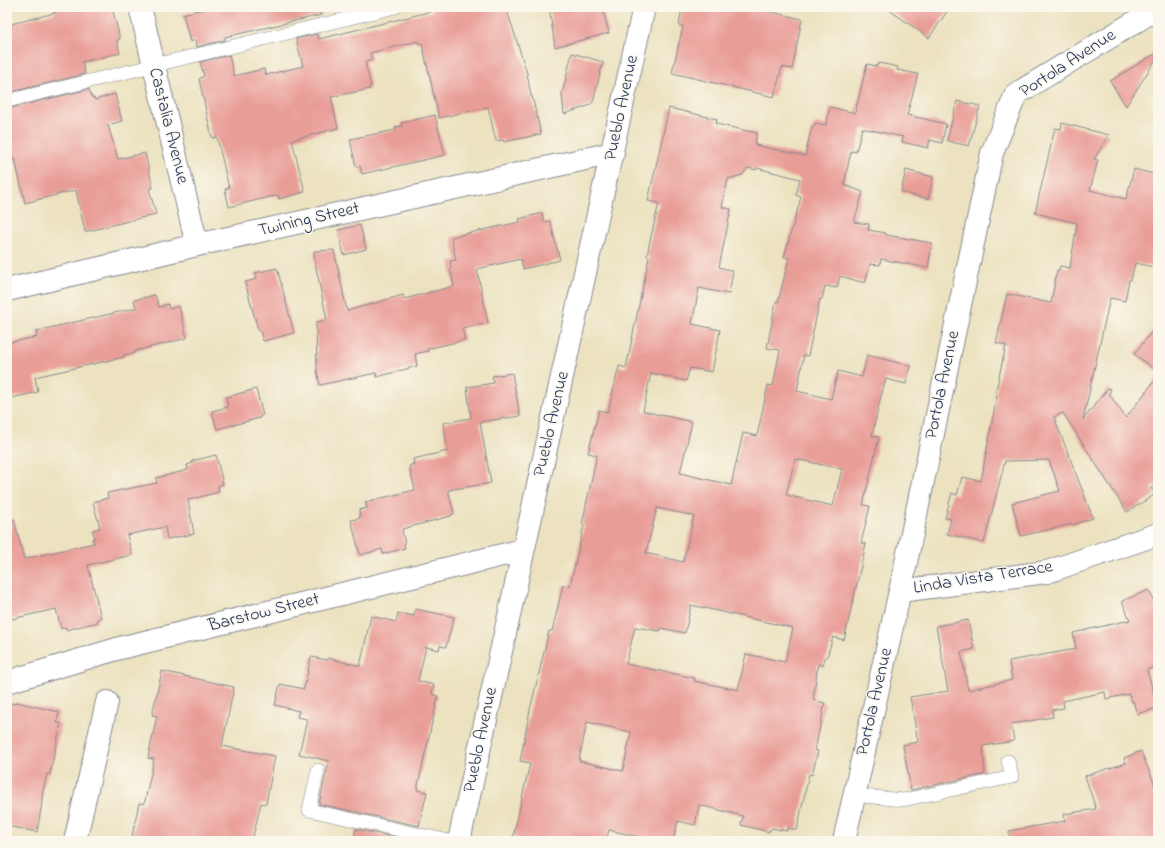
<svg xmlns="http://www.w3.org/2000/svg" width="1165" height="848" font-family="'Indie Flower',sans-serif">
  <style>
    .building { fill: #e99d97; fill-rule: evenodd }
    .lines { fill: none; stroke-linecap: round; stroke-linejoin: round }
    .lane-casing { stroke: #84888f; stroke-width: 14 }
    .street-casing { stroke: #84888f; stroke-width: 24 }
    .lane { stroke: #fff; stroke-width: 13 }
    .street { stroke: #fff; stroke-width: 22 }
    .labels { text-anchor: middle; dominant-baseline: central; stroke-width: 3; stroke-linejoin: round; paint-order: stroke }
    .street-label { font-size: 18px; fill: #1b2f5e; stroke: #fbf7ec }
  </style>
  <rect width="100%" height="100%" fill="#fbf7ec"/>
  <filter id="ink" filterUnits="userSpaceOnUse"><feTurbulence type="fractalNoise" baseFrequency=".025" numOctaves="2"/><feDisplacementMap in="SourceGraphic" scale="8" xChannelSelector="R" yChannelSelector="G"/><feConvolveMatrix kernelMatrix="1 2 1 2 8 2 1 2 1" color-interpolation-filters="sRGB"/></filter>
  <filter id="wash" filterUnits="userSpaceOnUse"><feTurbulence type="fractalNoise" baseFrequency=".012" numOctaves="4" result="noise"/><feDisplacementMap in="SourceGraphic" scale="16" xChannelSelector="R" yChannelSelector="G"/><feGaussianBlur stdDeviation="0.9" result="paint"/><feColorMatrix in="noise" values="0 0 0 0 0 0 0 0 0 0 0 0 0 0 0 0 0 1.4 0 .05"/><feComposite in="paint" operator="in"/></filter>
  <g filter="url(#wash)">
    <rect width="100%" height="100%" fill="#ece2c0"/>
    <g id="blocks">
      <path class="building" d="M 54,7 L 112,7 L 120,39 L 117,40 L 120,53 L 82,62 L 85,74 L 7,93 L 7,25 L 55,13 Z
        M 210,7 L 320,7 L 321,15 L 225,37 L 225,40 L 196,47 L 195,40 L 190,42 L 183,14 Z
        M 432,7 L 506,7 L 527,73 L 531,96 L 532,96 L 541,134 L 504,142 L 503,140 L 496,141 L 488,107 L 439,118 L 422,43 L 419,44 L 418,41 L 370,53 L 372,60 L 365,62 L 371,86 L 369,87 L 370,89 L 331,97 L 338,128 L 292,140 L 305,192 L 279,199 L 278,195 L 229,207 L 225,189 L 229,188 L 217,137 L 212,138 L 199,79 L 204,76 L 200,62 L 229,55 L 234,76 L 264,69 L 266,75 L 303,66 L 296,39 L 317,34 L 319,39 L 433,11 Z
        M 549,7 L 602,7 L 609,33 L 555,47 Z
        M 682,7 L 750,7 L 802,19 L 792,69 L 782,67 L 774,97 L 672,73 L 683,26 L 679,26 Z
        M 885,7 L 950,7 L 929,38 Z
        M 1158,52 L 1158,56 L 1126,106 L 1110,81 Z
        M 572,53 L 603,62 L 593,102 L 588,106 L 564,114 L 562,94 Z
        M 879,63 L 898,67 L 897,70 L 918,74 L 907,115 L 946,124 L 942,143 L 930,140 L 928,148 L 902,142 L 903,137 L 862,128 L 856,152 L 851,151 L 844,185 L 863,192 L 854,222 L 869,224 L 868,230 L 886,233 L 886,235 L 932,243 L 928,268 L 881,259 L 880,265 L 870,264 L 865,283 L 840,276 L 837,288 L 825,286 L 822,299 L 820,299 L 808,356 L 804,355 L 797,391 L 831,399 L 838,371 L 862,377 L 867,355 L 911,366 L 906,384 L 886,379 L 880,400 L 872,436 L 879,437 L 863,505 L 870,506 L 861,543 L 866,544 L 844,640 L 833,637 L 827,657 L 825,657 L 823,666 L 818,664 L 813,700 L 825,703 L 815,750 L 818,751 L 812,775 L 809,774 L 797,830 L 787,828 L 787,831 L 772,828 L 771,830 L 769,830 L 769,832 L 741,825 L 743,816 L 699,805 L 695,825 L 678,821 L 673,841 L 656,841 L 609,830 L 606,841 L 517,841 L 517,838 L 513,837 L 530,763 L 520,761 L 530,710 L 549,631 L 552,631 L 563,585 L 570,586 L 584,525 L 582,524 L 597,455 L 588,453 L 599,410 L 608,412 L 619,366 L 626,368 L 649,257 L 647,256 L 649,245 L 659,203 L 648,201 L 669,108 L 717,119 L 716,124 L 757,133 L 755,145 L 805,156 L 812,126 L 814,127 L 815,123 L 826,125 L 830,107 L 855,113 L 867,64 L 877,66 ZM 748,168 L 756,170 L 757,168 L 800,179 L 796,195 L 801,197 L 784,257 L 789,258 L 778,302 L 776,301 L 767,348 L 780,350 L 773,386 L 768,385 L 757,436 L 743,433 L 731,485 L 680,473 L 692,422 L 643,411 L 651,373 L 686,381 L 690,368 L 712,372 L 720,330 L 692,324 L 699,288 L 729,294 L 733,271 L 719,267 L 731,209 L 722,207 L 728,179 L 742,175 ZM 795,459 L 842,469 L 833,506 L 786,495 ZM 657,508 L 694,516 L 683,562 L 646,553 ZM 691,605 L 793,628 L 785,662 L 746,654 L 738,690 L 694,681 L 695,678 L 626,664 L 635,627 L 660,631 L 661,628 L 685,633 ZM 587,722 L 631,732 L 623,771 L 579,761 Z
        M 89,89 L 92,98 L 94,98 L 95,100 L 115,94 L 122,121 L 108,125 L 118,159 L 145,153 L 153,188 L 149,189 L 156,214 L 85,232 L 76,190 L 25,203 L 15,159 L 7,161 L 7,109 Z
        M 957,101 L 980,106 L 969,146 L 947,141 Z
        M 435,115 L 445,155 L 362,174 L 360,166 L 356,167 L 350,139 L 396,130 L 395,127 L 402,126 L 401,123 Z
        M 1062,123 L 1109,135 L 1094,159 L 1098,160 L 1090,190 L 1126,199 L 1134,169 L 1158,175 L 1158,268 L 1135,263 L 1131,280 L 1129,280 L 1125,301 L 1110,298 L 1083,420 L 1108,388 L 1111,389 L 1109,394 L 1126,418 L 1158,376 L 1158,483 L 1151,488 L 1155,494 L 1151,497 L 1127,512 L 1063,413 L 1054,417 L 1093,518 L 1072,525 L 1072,524 L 1021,536 L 1012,503 L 1060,491 L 1049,460 L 1005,461 L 984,543 L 947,534 L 951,519 L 945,518 L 952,493 L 957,495 L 962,477 L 981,481 L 997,395 L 995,395 L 1006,345 L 996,343 L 1007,294 L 1051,303 L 1057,270 L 1059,270 L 1060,266 L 1070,268 L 1077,223 L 1035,213 L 1055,128 L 1061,129 Z
        M 906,170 L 933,177 L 928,199 L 901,192 Z
        M 542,213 L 544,222 L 550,221 L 560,260 L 523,269 L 521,259 L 477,269 L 488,323 L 462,328 L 465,340 L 427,349 L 428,351 L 415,354 L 417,366 L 377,377 L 376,373 L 320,385 L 317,371 L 316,322 L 327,320 L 315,263 L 314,251 L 334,250 L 347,311 L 403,295 L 404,299 L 454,286 L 450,268 L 451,267 L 450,261 L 456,260 L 451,237 L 520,222 L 519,219 Z
        M 360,225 L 366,249 L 344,255 L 338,230 Z
        M 277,268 L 294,333 L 263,341 L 260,330 L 258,330 L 245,282 L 257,279 L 255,273 Z
        M 155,295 L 159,307 L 168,304 L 169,309 L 179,306 L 187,338 L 135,351 L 135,353 L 124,355 L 124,357 L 35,377 L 38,392 L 7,399 L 7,343 L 37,337 L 36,331 L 136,308 L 134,300 Z
        M 1158,324 L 1158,372 L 1134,354 Z
        M 512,373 L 520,416 L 480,422 L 491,483 L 448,490 L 454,514 L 451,515 L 451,516 L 402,529 L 405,544 L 404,544 L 405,548 L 383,554 L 382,549 L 360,555 L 351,520 L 360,518 L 359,510 L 367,508 L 365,502 L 415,490 L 409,466 L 414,464 L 413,459 L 448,451 L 443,423 L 471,418 L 467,387 L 494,383 L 492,376 Z
        M 256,389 L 263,415 L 260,416 L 260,418 L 217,429 L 212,411 L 228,407 L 226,397 Z
        M 216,455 L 223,484 L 218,486 L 219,492 L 188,500 L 194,534 L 167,539 L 165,527 L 127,535 L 132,555 L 88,565 L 101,618 L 97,619 L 98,622 L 66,630 L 66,627 L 61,629 L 56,609 L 7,620 L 7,520 L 14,519 L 24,559 L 94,543 L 92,539 L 95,538 L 92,530 L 100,528 L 93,502 L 108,498 L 107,493 L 157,483 L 156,478 L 188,470 L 187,465 L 193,463 L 192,461 Z
        M 1149,590 L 1158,611 L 1158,665 L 1147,670 L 1158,708 L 1137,714 L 1133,701 L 1132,702 L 1129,694 L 1106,699 L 1105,692 L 1063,701 L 1064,708 L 1052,710 L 1053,717 L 1011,724 L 1014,741 L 983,746 L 985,774 L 911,790 L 903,745 L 918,742 L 910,697 L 948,691 L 936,626 L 968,620 L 974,649 L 961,652 L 968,690 L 1012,680 L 1009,661 L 1076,649 L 1073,633 L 1130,620 L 1122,601 Z
        M 415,609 L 454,617 L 446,647 L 440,646 L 439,650 L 426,647 L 418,681 L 434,685 L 432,694 L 438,696 L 417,790 L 427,792 L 419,826 L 319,804 L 329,761 L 299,754 L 307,719 L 297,717 L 299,711 L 275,705 L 280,684 L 304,689 L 311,657 L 328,660 L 328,658 L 360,666 L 371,616 L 396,622 L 398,613 L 414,616 Z
        M 162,671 L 234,687 L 222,746 L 275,756 L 266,804 L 261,803 L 252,841 L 131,841 L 139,803 L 143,804 L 145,801 L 154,759 L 148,758 L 157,716 L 152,715 Z
        M 7,702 L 15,704 L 16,702 L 59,712 L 57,723 L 61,723 L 50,774 L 47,774 L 43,791 L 41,809 L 37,832 L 7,826 Z
        M 1141,751 L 1158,793 L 1158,841 L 1010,841 L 1009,831 L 1065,821 L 1064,814 L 1096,809 L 1085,776 L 1126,763 L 1124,758 Z
        M 356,829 L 412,841 L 353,841 Z"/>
    </g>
  </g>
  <g filter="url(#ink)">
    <use href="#blocks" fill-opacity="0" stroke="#84888f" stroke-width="1"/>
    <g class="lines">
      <defs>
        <path id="lane" d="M 7,101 L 395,7
          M 318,770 L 309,810 L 449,841
          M 854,795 L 903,800 L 1012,777 L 1008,761"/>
        <path id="street" d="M 140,7 L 197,245
          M 7,290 L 197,245 L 613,153
          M 900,591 L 1047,572 L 1158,534
          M 7,682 L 120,648 L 523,550
          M 75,841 L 107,702
          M 459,841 L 644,7
          M 844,841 L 900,591 L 992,153 L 1016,94 L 1158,8"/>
      </defs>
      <use href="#lane" class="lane-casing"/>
      <use href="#street" class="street-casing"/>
      <use href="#lane" class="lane"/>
      <use href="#street" class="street"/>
    </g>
  </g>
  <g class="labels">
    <g class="street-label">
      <text transform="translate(1068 64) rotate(-33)">Portola Avenue</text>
      <text transform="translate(622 108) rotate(-78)">Pueblo Avenue</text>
      <text transform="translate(168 126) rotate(76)">Castalia Avenue</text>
      <text transform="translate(309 220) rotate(-13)">Twining Street</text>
      <text transform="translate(943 385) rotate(-78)">Portola Avenue</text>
      <text transform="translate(552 424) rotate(-77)">Pueblo Avenue</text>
      <text transform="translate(983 578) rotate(-9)">Linda Vista Terrace</text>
      <text transform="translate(264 613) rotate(-14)">Barstow Street</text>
      <text transform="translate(875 702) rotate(-77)">Portola Avenue</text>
      <text transform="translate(481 740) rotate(-78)">Pueblo Avenue</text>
    </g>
  </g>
  <rect width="1165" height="848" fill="none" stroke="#fbf7ec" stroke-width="24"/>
</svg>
